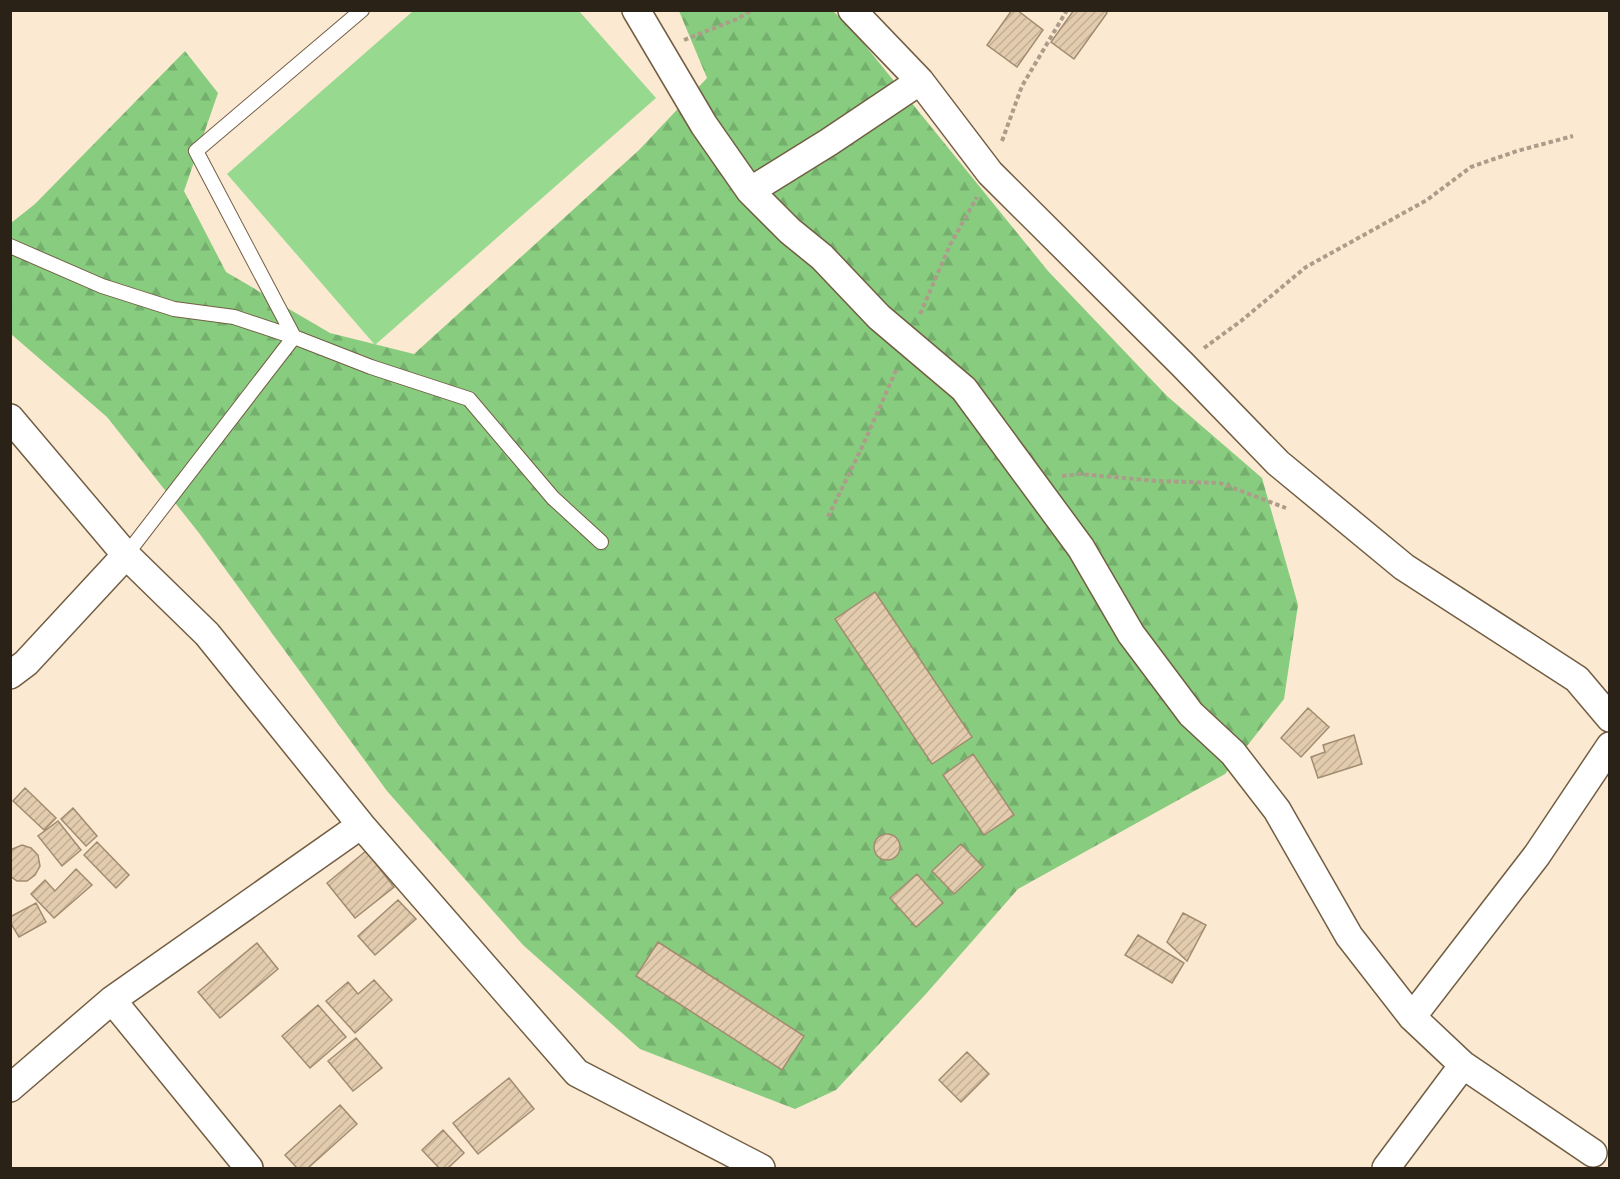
<svg xmlns="http://www.w3.org/2000/svg" width="1620" height="1179" font-family="'Public Sans',sans-serif">
  <style>
    .grass { fill: #98d990 }
    .forest { fill: url(#forest-firs) }
    .building { fill: url(#building-hatch); stroke: #a28c70; stroke-width: 1.5 }
    .lines { fill: none; stroke-linecap: round; stroke-linejoin: round }
    .service-casing { stroke: #725e43; stroke-width: 16 }
    .minor-casing { stroke: #725e43; stroke-width: 30 }
    .path { stroke: #ac9d8a; stroke-width: 4; stroke-dasharray: 4.5 3; stroke-linecap: butt }
    .service { stroke: #fff; stroke-width: 14 }
    .minor { stroke: #fff; stroke-width: 27 }
  </style>
  <defs>
    <pattern id="forest-firs" width="22" height="20" patternUnits="userSpaceOnUse" patternTransform="scale(1.5)"><rect width="22" height="20" fill="#87cc7f"/><path d="M5 1l3.5 6h-7zM16 11l3.5 6h-7z" fill="#75af6d"/></pattern>
    <pattern id="building-hatch" width="6" height="6" patternUnits="userSpaceOnUse" patternTransform="scale(1.5)"><rect width="6" height="6" fill="#e3ccae"/><path d="M-1 1l2-2M0 6l6-6M5 7l2-2" fill="none" stroke="#c3af95"/></pattern>
  </defs>
  <rect width="100%" height="100%" fill="#fce9d1"/>
  <path class="grass" d="M 413,11 L 579,11 L 656,98 L 375,345 L 227,174 Z"/>
  <path class="forest" d="M 679,11 L 833,11 L 851,28 L 1048,271 L 1167,396 L 1262,478 L 1298,605 L 1284,699 L 1225,774 L 1018,889 L 925,995 L 836,1090 L 795,1109 L 640,1049 L 523,945 L 387,791 L 199,533 L 107,417 L 11,334 L 11,223 L 35,204 L 185,51 L 218,93 L 184,191 L 226,272 L 330,333 L 414,354 L 639,150 L 707,78 Z"/>
  <path class="building" d="M 1012,10 L 1017,10 L 1043,30 L 1017,67 L 987,45 Z
    M 1074,10 L 1104,10 L 1107,13 L 1074,59 L 1051,42 Z
    M 875,592 L 972,737 L 932,764 L 835,619 Z
    M 1308,708 L 1329,727 L 1301,757 L 1281,738 Z
    M 1354,735 L 1362,764 L 1318,778 L 1311,757 L 1325,752 L 1323,745 Z
    M 973,754 L 1014,815 L 984,835 L 943,775 Z
    M 25,788 L 56,818 L 44,830 L 13,801 Z
    M 73,808 L 97,836 L 86,846 L 61,819 Z
    M 58,821 L 81,850 L 62,866 L 38,836 Z
    M874 847a13 13 0 1 1 26 0a13 13 0 1 1-26 0Z
    M 97,842 L 129,875 L 116,888 L 84,855 Z
    M 961,844 L 983,867 L 954,894 L 932,871 Z
    M 22,845 L 31,848 L 38,855 L 40,866 L 35,875 L 27,881 L 17,881 L 10,876 L 10,850 Z
    M 366,851 L 394,887 L 355,918 L 327,883 Z
    M 76,869 L 92,885 L 54,918 L 31,894 L 45,880 L 55,891 Z
    M 917,874 L 943,903 L 916,927 L 890,898 Z
    M 398,900 L 416,919 L 375,955 L 358,936 Z
    M 36,903 L 46,922 L 19,937 L 10,922 L 10,917 Z
    M 1183,913 L 1206,925 L 1187,961 L 1167,942 Z
    M 1138,935 L 1184,963 L 1172,983 L 1125,955 Z
    M 658,942 L 804,1036 L 782,1070 L 636,976 Z
    M 257,943 L 278,969 L 220,1018 L 198,992 Z
    M 374,980 L 392,1000 L 355,1033 L 326,1001 L 348,982 L 358,994 Z
    M 318,1005 L 346,1037 L 310,1068 L 282,1036 Z
    M 356,1038 L 382,1068 L 353,1091 L 328,1061 Z
    M 967,1052 L 989,1074 L 961,1102 L 939,1080 Z
    M 509,1078 L 534,1109 L 478,1154 L 453,1123 Z
    M 340,1105 L 357,1124 L 308,1168 L 297,1168 L 285,1155 Z
    M 443,1130 L 464,1153 L 448,1168 L 439,1168 L 422,1150 Z"/>
  <g class="lines">
    <defs>
      <path id="service" d="M 10,246 L 102,286 L 174,309 L 234,317 L 294,337 L 371,367 L 469,399 L 553,498 L 601,542
        M 126,555 L 294,337 L 196,151 L 362,10"/>
      <path id="minor" d="M 636,10 L 704,125 L 750,191 L 790,231 L 822,257 L 879,317 L 964,389 L 1081,548 L 1131,634 L 1191,714 L 1233,753 L 1277,810 L 1349,936 L 1412,1017 L 1463,1065 L 1593,1153
        M 852,10 L 920,81 L 990,173 L 1182,364 L 1278,463 L 1404,567 L 1577,679 L 1610,718
        M 750,191 L 829,142 L 920,81
        M 10,418 L 126,555 L 207,634 L 361,825 L 577,1073 L 761,1168
        M 10,675 L 26,663 L 126,555
        M 112,1000 L 249,1168
        M 1412,1017 L 1537,855 L 1610,746
        M 10,1088 L 112,1000 L 361,825
        M 1386,1168 L 1463,1065"/>
    </defs>
    <use href="#service" class="service-casing"/>
    <use href="#minor" class="minor-casing"/>
    <path class="path" d="M 684,40 L 737,19 L 752,10
      M 1002,141 L 1022,86 L 1067,10
      M 920,314 L 950,245 L 977,197
      M 1204,348 L 1241,321 L 1306,267 L 1427,200 L 1471,167 L 1517,151 L 1573,136
      M 1062,476 L 1080,474 L 1157,481 L 1220,483 L 1286,508
      M 828,517 L 863,445 L 897,368"/>
    <use href="#service" class="service"/>
    <use href="#minor" class="minor"/>
  </g>
  <rect width="1620" height="1179" fill="none" stroke="#2b2217" stroke-width="24"/>
</svg>
